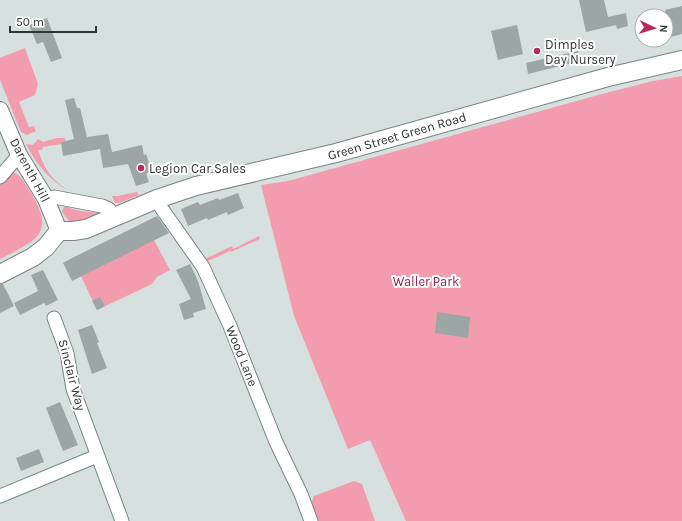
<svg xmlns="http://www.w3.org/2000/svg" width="682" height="521" font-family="Karla,sans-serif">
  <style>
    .green { fill: #f39caf }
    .building { fill: #9ca7a5 }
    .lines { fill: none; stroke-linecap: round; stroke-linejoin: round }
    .minor-casing { stroke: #798381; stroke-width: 15 }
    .tertiary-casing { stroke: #798381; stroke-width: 18 }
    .secondary-casing { stroke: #798381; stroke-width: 20 }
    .minor { stroke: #fff; stroke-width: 13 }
    .tertiary { stroke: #fff; stroke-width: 16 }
    .secondary { stroke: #fff; stroke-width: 18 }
    .poi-dot { fill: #b82a5b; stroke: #fff; stroke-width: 1.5 }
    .labels { text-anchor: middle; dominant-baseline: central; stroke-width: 4; stroke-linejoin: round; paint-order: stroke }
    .poi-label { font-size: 13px; fill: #303433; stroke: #fff; text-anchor: start }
    .street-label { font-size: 13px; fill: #303433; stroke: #fff }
    .park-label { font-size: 13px; fill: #8d2246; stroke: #fff }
  </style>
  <rect width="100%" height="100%" fill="#d6e1df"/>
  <path class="green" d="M 25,48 L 38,84 L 35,95 L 19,102 L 29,127 L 34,126 L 36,131 L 27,135 L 21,132 L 0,80 L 0,58 Z
    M 682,76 L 682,521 L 406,521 L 370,440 L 348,449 L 294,316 L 261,185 L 288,181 L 598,95 L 653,81 Z
    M 57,138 L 64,138 L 66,141 L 61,142 L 61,144 L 43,147 L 42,150 L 38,150 C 45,170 51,179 69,191 C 49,180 36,164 26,144 L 33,145 L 38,139 L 43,142 Z
    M 13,172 C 22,176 26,185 31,193 C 57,235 34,241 0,259 L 0,185 Z
    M 137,192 L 139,195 L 119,203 L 115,203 L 112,196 L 117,196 Z
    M 69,205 L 69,208 L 81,211 L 97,213 L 98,209 L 101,213 L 100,215 L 77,223 L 69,221 L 62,212 L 64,207 Z
    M 259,236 L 260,239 L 231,252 L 230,251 L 206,262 L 205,259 L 232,246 L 233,249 Z
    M 154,240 L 170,270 L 157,277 L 152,284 L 97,310 L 81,276 Z
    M 354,481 L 362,484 L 375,521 L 318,521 L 311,504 L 314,496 Z"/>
  <path class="building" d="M 579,0 L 604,0 L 608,17 L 626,13 L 628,26 L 617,29 L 616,25 L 586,32 Z
    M 682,6 L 682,34 L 671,37 L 665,10 Z
    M 47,18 L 62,58 L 51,62 L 43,42 L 37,44 L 29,25 Z
    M 517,25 L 523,54 L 498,60 L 491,31 Z
    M 578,51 L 580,61 L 528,74 L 526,63 Z
    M 74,98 L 77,108 L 80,108 L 87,137 L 108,134 L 112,152 L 142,145 L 144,155 L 146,154 L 152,171 L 146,174 L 149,182 L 136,186 L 128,164 L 103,168 L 100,149 L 63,156 L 61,142 L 74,139 L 65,100 Z
    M 238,193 L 244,208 L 228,215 L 227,212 L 208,220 L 207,218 L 188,226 L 181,209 L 198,202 L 200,205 L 218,198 L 219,200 Z
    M 157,216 L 169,233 L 72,281 L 63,263 L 72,258 Z
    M 190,264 L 198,281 L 206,309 L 193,313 L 194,317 L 184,320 L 179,304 L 191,299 L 176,270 Z
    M 43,270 L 58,300 L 46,306 L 44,303 L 20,315 L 14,303 L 38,291 L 31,275 Z
    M 0,284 L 3,284 L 14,306 L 0,313 Z
    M 100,297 L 105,306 L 97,310 L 92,301 Z
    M 437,312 L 470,317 L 468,338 L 435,333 Z
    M 92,325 L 99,342 L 97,343 L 107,368 L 92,374 L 78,330 Z
    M 60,402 L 78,445 L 63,451 L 46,408 Z
    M 39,449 L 44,462 L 21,471 L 16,458 Z"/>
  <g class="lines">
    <defs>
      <path id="minor" d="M 0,177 L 19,155
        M 46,199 L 54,197 L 102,206 L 109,209 L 113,217
        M 157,199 L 162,209 L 203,267 L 230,326 L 276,442 L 301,494 L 311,521
        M 54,318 L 67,353 L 73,389 L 122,521
        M 0,496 L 97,456"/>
      <path id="tertiary" d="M 0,110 L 19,155 L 46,199 L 59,231"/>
      <path id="secondary" d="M 0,274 L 33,257 L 46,247 L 59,231 L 73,231 L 86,229 L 157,199 L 196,186 L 336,153 L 608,77 L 682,60"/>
    </defs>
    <use href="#minor" class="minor-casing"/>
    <use href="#tertiary" class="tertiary-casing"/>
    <use href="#secondary" class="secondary-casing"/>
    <use href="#minor" class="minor"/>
    <use href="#tertiary" class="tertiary"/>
    <use href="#secondary" class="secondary"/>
  </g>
  <g class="poi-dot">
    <circle cx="537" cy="51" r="4"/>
    <circle cx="141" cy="168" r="4"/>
  </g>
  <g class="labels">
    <g class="poi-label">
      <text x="545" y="44">Dimples<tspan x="545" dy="15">Day Nursery</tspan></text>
      <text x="149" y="168">Legion Car Sales</text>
    </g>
    <g class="street-label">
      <text transform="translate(397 136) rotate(-16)">Green Street Green Road</text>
      <text transform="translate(30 170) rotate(62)">Darenth Hill</text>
      <text transform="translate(242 356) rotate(68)">Wood Lane</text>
      <text transform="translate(72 375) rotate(75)">Sinclair Way</text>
    </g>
    <g class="park-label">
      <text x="426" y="281">Waller Park</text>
    </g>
  </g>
  <g transform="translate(654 28) rotate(94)"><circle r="19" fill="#ffffff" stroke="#acaead"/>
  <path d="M0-3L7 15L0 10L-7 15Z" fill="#b82a5b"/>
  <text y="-6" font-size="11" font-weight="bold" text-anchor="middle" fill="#303433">N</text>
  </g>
  <path d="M10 26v6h86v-6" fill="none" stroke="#303433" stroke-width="2"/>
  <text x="16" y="26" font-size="12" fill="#303433" stroke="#ffffff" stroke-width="3" paint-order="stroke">50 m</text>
</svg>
